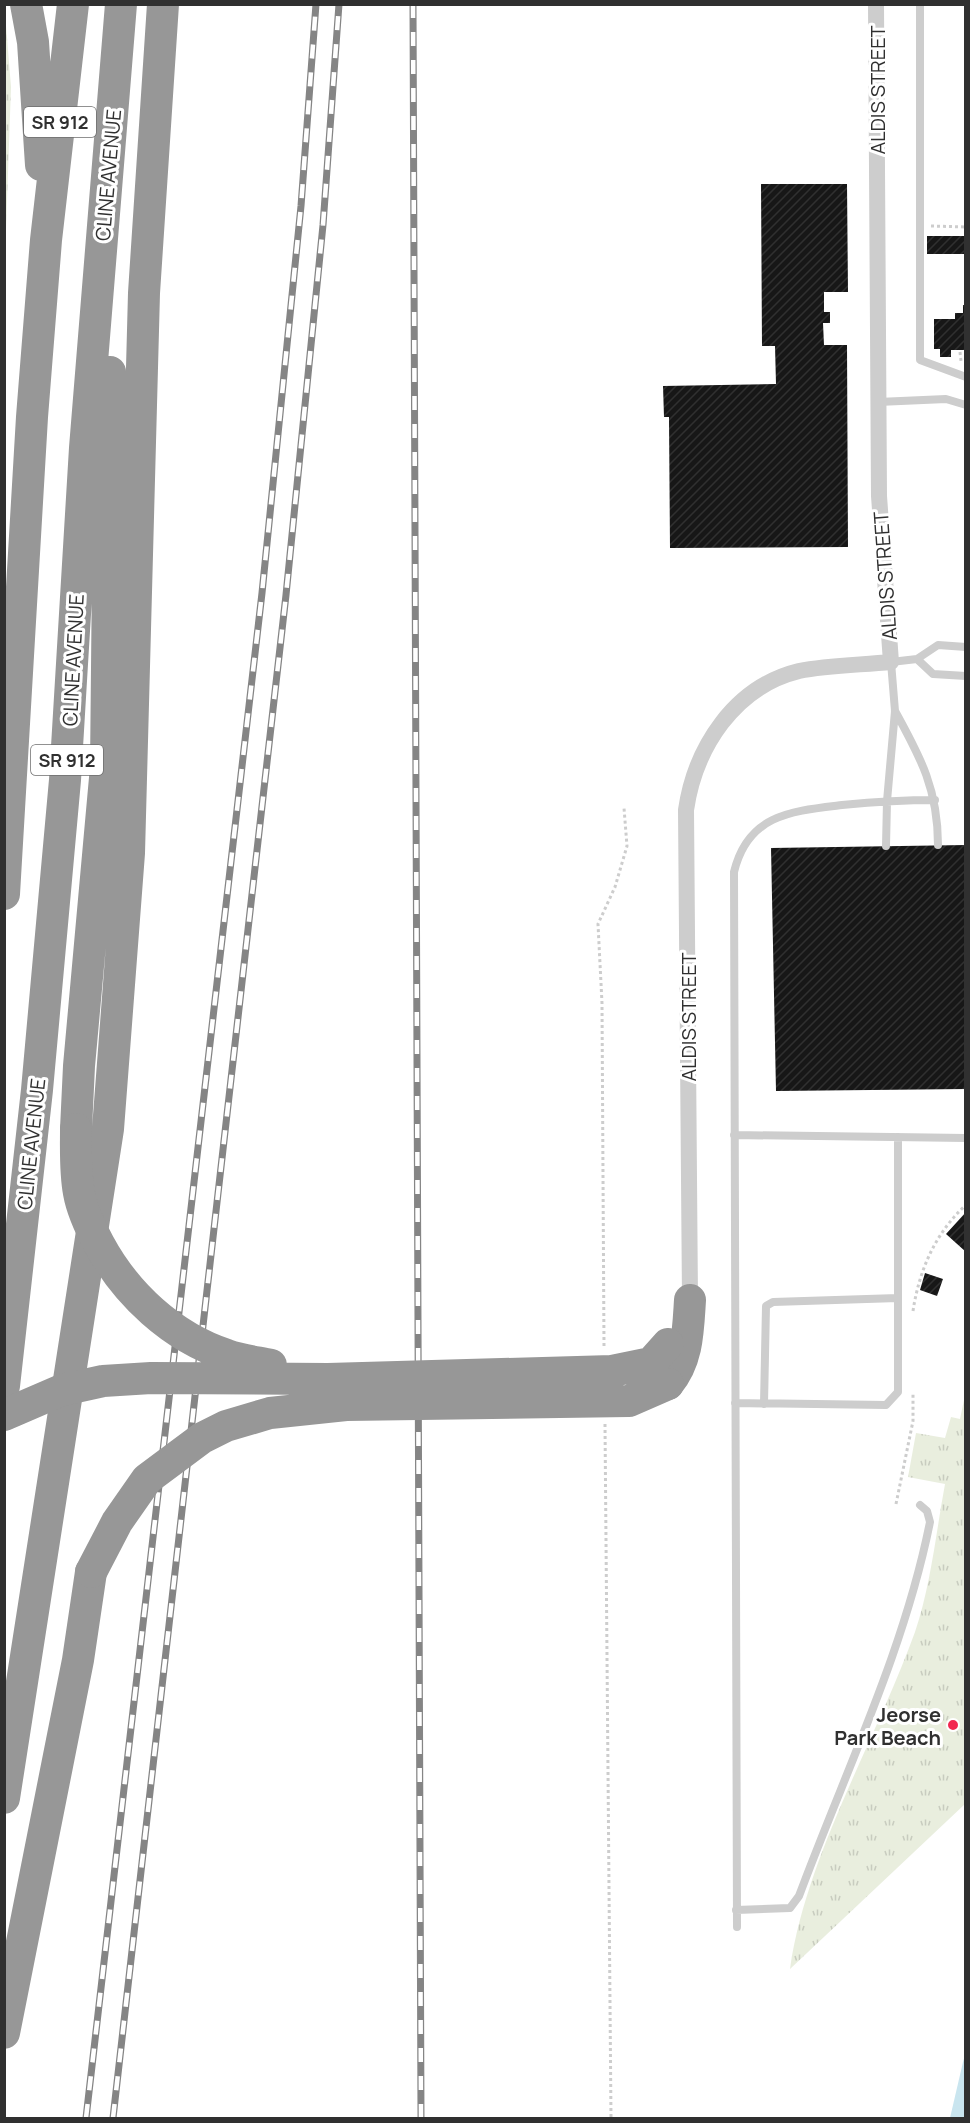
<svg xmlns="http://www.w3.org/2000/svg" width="970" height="2123" font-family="Manrope,sans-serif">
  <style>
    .grass { fill: url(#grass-tufts) }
    .water { fill: #c9e5ef }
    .building { fill: url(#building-hatch) }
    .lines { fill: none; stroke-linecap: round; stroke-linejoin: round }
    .path { stroke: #cdcdcd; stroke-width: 3; stroke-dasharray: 3 3; stroke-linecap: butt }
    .service { stroke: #cdcdcd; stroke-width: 8 }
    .minor { stroke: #cdcdcd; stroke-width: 16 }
    .motorway { stroke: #979797; stroke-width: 32 }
    .rail-casing { stroke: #858585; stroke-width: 7 }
    .rail { stroke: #fff; stroke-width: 4.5; stroke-dasharray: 14; stroke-linecap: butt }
    .motorway-bridge { stroke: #979797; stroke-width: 32 }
    .poi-dot { fill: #f22850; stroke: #fff; stroke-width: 2 }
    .labels { text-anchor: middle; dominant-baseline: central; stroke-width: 6; stroke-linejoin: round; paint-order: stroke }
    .shield { fill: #fff; stroke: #6e6e6e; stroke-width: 1.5 }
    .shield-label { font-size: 18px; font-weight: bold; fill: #303030 }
    .street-label { font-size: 20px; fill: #303030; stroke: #fff }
    .poi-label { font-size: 20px; font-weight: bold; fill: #303030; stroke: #fff; text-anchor: end }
  </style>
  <defs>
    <pattern id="grass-tufts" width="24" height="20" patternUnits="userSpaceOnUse" patternTransform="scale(1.5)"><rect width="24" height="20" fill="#e9eede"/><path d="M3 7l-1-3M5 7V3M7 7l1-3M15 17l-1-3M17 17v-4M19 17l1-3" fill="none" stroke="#c8ccbf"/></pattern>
    <pattern id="building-hatch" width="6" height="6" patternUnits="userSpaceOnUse" patternTransform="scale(1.5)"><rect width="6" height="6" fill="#171717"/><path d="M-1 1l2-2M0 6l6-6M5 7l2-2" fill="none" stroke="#303030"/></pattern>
  </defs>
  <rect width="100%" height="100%" fill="#fff"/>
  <path class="grass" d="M 5,13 L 11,87 L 5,259 Z
    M 965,1395 L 965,1804 L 790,1969 C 806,1856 876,1740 915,1632 C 931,1585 936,1532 945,1484 L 908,1477 L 916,1433 L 945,1438 L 951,1417 L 960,1419 Z"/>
  <path class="water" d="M 965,2055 L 965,2118 L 950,2118 L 963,2062 Z"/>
  <path class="building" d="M 761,184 L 847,184 L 848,292 L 824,292 L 824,312 L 830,312 L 830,323 L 823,323 L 824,345 L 847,345 L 848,547 L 670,548 L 669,417 L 664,417 L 663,386 L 776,384 L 775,346 L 762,346 Z
    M 927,236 L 966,236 L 966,254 L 927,254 Z
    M 963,305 L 966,305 L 966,350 L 951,350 L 951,357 L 940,357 L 940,349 L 934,349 L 934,319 L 955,319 L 955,313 L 963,313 Z
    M 966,845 L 966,1089 L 776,1091 L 771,848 Z
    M 966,1212 L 966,1252 L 946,1234 Z
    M 925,1273 L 943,1279 L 937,1296 L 920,1290 Z"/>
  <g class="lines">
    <path class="path" d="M 931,226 L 966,227
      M 960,352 L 961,361
      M 913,1311 C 919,1271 935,1233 966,1205
      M 604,1346 L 602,1003 L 598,924 L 615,887 L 627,846 L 624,808
      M 605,1424 L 611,2118
      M 896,1504 L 913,1421 L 913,1393"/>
    <path class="service" d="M 920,4 L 920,360 L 966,377
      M 878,402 L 946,399 L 966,405
      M 917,659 L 933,674 L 966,676
      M 895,711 C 921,758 938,790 938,845
      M 886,846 L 887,801 L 895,711 L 891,662 L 917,659 L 938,645 L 966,647
      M 734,1135 L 966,1138
      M 735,1403 L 886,1405 L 898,1392 L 898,1137
      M 764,1404 L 766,1306 L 773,1302 L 898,1298
      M 736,1910 L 790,1908 L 799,1896 C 845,1772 904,1652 930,1522 L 927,1511 L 920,1505
      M 737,1927 L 734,872 C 748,814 792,811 842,805 C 873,802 904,800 935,800"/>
    <path class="minor" d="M 690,1300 L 686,810 C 695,748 734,687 799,671 C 828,665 861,665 891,662 L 879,496 L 876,4"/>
    <path class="motorway" d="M 26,4 L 33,42 L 41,165
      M 4,894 L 32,417 L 46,240 L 73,4
      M 76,1129 L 79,1066 L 106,767 L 110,372
      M 668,1384 C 688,1360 688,1331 690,1300
      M 4,1386 L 37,1090 L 65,780 L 85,448 L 121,4
      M 4,1798 L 108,1129 L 129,853 L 144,293 L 163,4
      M 4,2033 L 78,1660 L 91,1572"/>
    <defs>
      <path id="rail" d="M 413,4 L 421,2118
        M 86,2118 L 262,593 L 301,206 L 316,4
        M 113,2118 L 286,595 L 323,225 L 339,4"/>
    </defs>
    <use href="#rail" class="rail-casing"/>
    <use href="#rail" class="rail"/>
    <path class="motorway-bridge" d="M 76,1129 C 76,1150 75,1172 79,1193 C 82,1210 91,1229 99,1244 C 126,1294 172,1337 227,1355 C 241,1360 257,1362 271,1365
      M 4,1415 L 62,1390 L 103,1381 L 151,1378 L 328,1379 L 612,1371 L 651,1363 L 668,1344
      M 91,1572 L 117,1522 L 147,1479 L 202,1438 L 226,1426 L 270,1413 L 346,1405 L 629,1401 L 668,1384"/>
  </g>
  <circle class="poi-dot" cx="953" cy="1725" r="6"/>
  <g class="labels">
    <g class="shield">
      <rect x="24" y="107" width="72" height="30" rx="4.5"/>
      <rect x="31" y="745" width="72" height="30" rx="4.5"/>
    </g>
    <g class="shield-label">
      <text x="60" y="122">SR 912</text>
      <text x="67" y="760">SR 912</text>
    </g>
    <g class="street-label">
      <text transform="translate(877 90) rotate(-90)">ALDIS STREET</text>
      <text transform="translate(108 175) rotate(-85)">CLINE AVENUE</text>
      <text transform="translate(885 576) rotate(-94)">ALDIS STREET</text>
      <text transform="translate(73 660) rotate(-87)">CLINE AVENUE</text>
      <text transform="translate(688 1017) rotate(-90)">ALDIS STREET</text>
      <text transform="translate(31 1144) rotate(-84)">CLINE AVENUE</text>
    </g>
    <g class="poi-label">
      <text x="941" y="1714">Jeorse<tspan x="941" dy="23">Park Beach</tspan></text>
    </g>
  </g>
  <rect width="970" height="2123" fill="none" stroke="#303030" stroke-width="12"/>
</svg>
